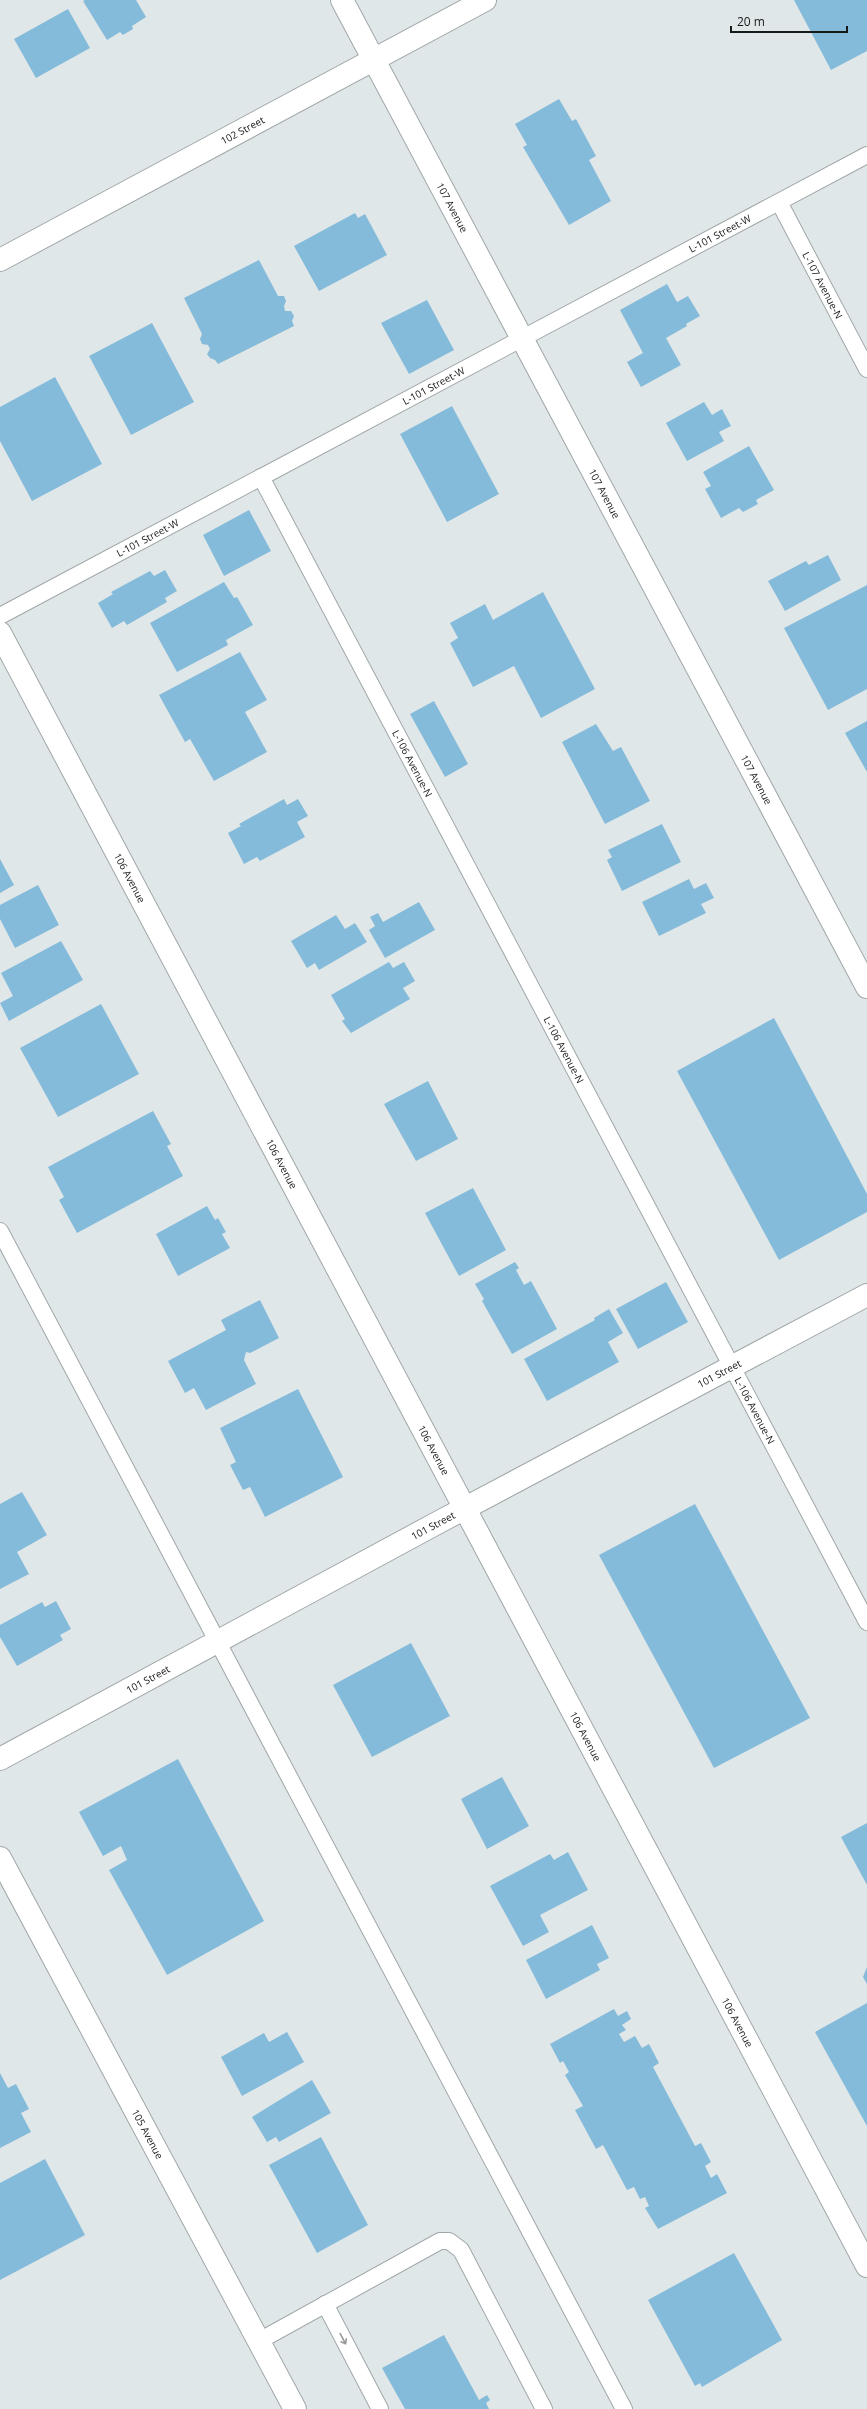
<svg xmlns="http://www.w3.org/2000/svg" width="867" height="2409" font-family="'Open Sans',sans-serif">
  <style>
    .building { fill: #85bbda }
    .lines { fill: none; stroke-linecap: round; stroke-linejoin: round }
    .lane-casing { stroke: #a0a7a8; stroke-width: 18 }
    .street-casing { stroke: #a0a7a8; stroke-width: 24 }
    .secondary-casing { stroke: #a0a7a8; stroke-width: 24 }
    .lane { stroke: #fff; stroke-width: 16 }
    .street { stroke: #fff; stroke-width: 22 }
    .secondary { stroke: #fff; stroke-width: 22 }
    .oneway { stroke: #979898 }
    .labels { text-anchor: middle; dominant-baseline: central; stroke-width: 3; stroke-linejoin: round; paint-order: stroke }
    .street-label { font-size: 10px; fill: #171919; stroke: #e0e7e8 }
  </style>
  <rect width="100%" height="100%" fill="#e0e7e8"/>
  <path class="building" d="M 85,0 L 136,0 L 146,17 L 132,26 L 133,29 L 123,35 L 120,32 L 107,40 L 83,1 Z
    M 794,0 L 867,0 L 867,51 L 831,70 Z
    M 68,9 L 90,48 L 36,78 L 14,39 Z
    M 559,99 L 572,121 L 576,119 L 596,156 L 589,160 L 611,201 L 569,225 L 523,147 L 527,145 L 515,124 Z
    M 355,213 L 358,218 L 365,214 L 387,255 L 319,291 L 294,246 Z
    M 259,260 L 278,296 L 284,296 L 286,301 L 284,306 L 285,311 L 291,311 L 294,316 L 292,321 L 294,326 L 218,364 L 215,360 L 210,358 L 207,354 L 210,349 L 208,345 L 202,344 L 200,339 L 202,334 L 184,298 Z
    M 667,284 L 677,302 L 688,296 L 700,316 L 686,324 L 687,326 L 666,338 L 681,365 L 641,387 L 627,362 L 643,353 L 620,310 Z
    M 427,300 L 454,350 L 409,374 L 381,323 Z
    M 152,323 L 194,402 L 131,435 L 89,356 Z
    M 55,377 L 102,464 L 32,501 L 0,441 L 0,407 Z
    M 704,402 L 712,415 L 722,409 L 731,426 L 719,432 L 724,441 L 687,461 L 666,423 Z
    M 452,406 L 499,494 L 447,522 L 400,434 Z
    M 749,446 L 774,490 L 756,500 L 758,504 L 743,512 L 739,508 L 721,518 L 705,489 L 711,486 L 703,472 Z
    M 249,510 L 271,551 L 224,576 L 203,535 Z
    M 828,555 L 841,580 L 785,611 L 768,581 L 806,561 L 809,565 Z
    M 165,570 L 177,591 L 165,598 L 167,602 L 127,625 L 124,621 L 112,628 L 98,603 L 113,594 L 111,592 L 150,571 L 154,576 Z
    M 224,582 L 234,598 L 237,597 L 253,625 L 226,640 L 228,645 L 177,672 L 150,623 Z
    M 867,585 L 867,689 L 828,710 L 784,628 Z
    M 543,592 L 595,689 L 541,718 L 514,666 L 473,687 L 450,643 L 458,638 L 450,623 L 485,604 L 493,620 Z
    M 240,652 L 267,700 L 245,712 L 267,752 L 214,781 L 190,739 L 185,742 L 159,695 Z
    M 434,701 L 468,764 L 445,777 L 410,714 Z
    M 867,721 L 867,772 L 845,733 Z
    M 596,724 L 613,751 L 621,747 L 650,801 L 605,824 L 562,742 Z
    M 284,799 L 287,805 L 298,799 L 308,816 L 297,822 L 305,837 L 260,861 L 257,857 L 244,864 L 228,833 L 241,826 L 239,824 Z
    M 662,824 L 681,862 L 622,891 L 607,860 L 612,857 L 608,850 Z
    M 0,859 L 14,885 L 0,893 Z
    M 689,879 L 694,889 L 706,883 L 714,898 L 701,904 L 706,913 L 659,936 L 642,902 Z
    M 38,885 L 59,925 L 15,948 L 0,919 L 0,905 Z
    M 419,902 L 435,930 L 385,958 L 369,930 L 375,926 L 370,917 L 378,913 L 383,922 Z
    M 336,915 L 345,929 L 355,923 L 367,942 L 319,970 L 315,963 L 307,968 L 291,941 Z
    M 61,941 L 83,980 L 9,1021 L 0,1003 L 13,996 L 1,973 Z
    M 389,962 L 393,968 L 404,962 L 415,981 L 403,988 L 410,999 L 351,1033 L 342,1021 L 345,1019 L 331,995 Z
    M 101,1004 L 139,1074 L 58,1117 L 20,1048 Z
    M 774,1018 L 867,1194 L 867,1212 L 779,1260 L 677,1071 Z
    M 428,1081 L 458,1139 L 416,1161 L 384,1104 Z
    M 153,1111 L 171,1144 L 167,1146 L 183,1176 L 77,1233 L 59,1200 L 64,1197 L 48,1167 Z
    M 473,1188 L 506,1250 L 459,1276 L 425,1213 Z
    M 207,1206 L 215,1220 L 218,1218 L 226,1232 L 222,1234 L 230,1248 L 178,1276 L 156,1234 Z
    M 515,1262 L 519,1268 L 516,1270 L 524,1285 L 531,1281 L 557,1329 L 512,1354 L 482,1301 L 484,1299 L 475,1284 Z
    M 666,1282 L 688,1322 L 638,1349 L 616,1309 Z
    M 260,1300 L 279,1338 L 250,1353 L 246,1352 L 244,1360 L 256,1384 L 206,1410 L 194,1388 L 185,1393 L 168,1361 L 226,1330 L 221,1320 Z
    M 609,1309 L 623,1333 L 608,1342 L 619,1362 L 547,1401 L 524,1359 L 595,1320 L 594,1318 Z
    M 298,1389 L 343,1477 L 265,1517 L 250,1487 L 243,1490 L 230,1465 L 236,1462 L 220,1428 Z
    M 22,1492 L 47,1535 L 17,1552 L 29,1574 L 0,1589 L 0,1504 Z
    M 695,1504 L 810,1718 L 714,1768 L 599,1555 Z
    M 56,1601 L 71,1629 L 60,1635 L 63,1640 L 17,1666 L 0,1637 L 0,1625 L 42,1602 L 45,1607 Z
    M 411,1643 L 450,1716 L 372,1757 L 333,1685 Z
    M 178,1759 L 264,1921 L 167,1975 L 109,1870 L 127,1860 L 121,1846 L 103,1856 L 79,1812 Z
    M 502,1777 L 529,1826 L 487,1849 L 461,1799 Z
    M 867,1823 L 867,1885 L 841,1837 Z
    M 568,1852 L 588,1890 L 540,1915 L 549,1932 L 523,1946 L 490,1886 L 550,1854 L 554,1860 Z
    M 592,1925 L 609,1958 L 597,1964 L 600,1970 L 546,1999 L 526,1960 Z
    M 867,1967 L 867,1984 L 863,1977 Z
    M 867,2003 L 867,2126 L 815,2032 Z
    M 614,2009 L 618,2016 L 627,2011 L 631,2019 L 622,2025 L 626,2030 L 619,2034 L 624,2042 L 635,2036 L 642,2048 L 649,2044 L 659,2063 L 653,2067 L 695,2146 L 701,2143 L 711,2162 L 705,2166 L 711,2178 L 717,2174 L 727,2193 L 658,2229 L 645,2208 L 649,2206 L 645,2197 L 640,2199 L 634,2187 L 627,2190 L 603,2145 L 596,2149 L 575,2110 L 583,2106 L 565,2075 L 569,2072 L 563,2061 L 560,2063 L 550,2044 Z
    M 287,2032 L 304,2062 L 242,2096 L 221,2057 L 264,2033 L 269,2042 Z
    M 0,2073 L 8,2088 L 16,2084 L 29,2109 L 21,2113 L 31,2132 L 0,2148 Z
    M 312,2080 L 331,2113 L 279,2142 L 276,2137 L 267,2142 L 252,2117 Z
    M 321,2137 L 368,2225 L 317,2253 L 269,2165 Z
    M 45,2159 L 85,2235 L 0,2280 L 0,2183 Z
    M 734,2253 L 782,2340 L 702,2387 L 700,2383 L 695,2386 L 648,2300 Z
    M 444,2335 L 479,2400 L 487,2395 L 490,2400 L 486,2403 L 489,2409 L 405,2409 L 382,2368 Z"/>
  <g class="lines">
    <defs>
      <g id="lane">
        <path id="s1" d="M 779,202 L 867,369"/>
        <path id="s2" d="M 261,477 L 867,1622"/>
        <path id="s3" d="M 0,616 L 867,155"/>
        <path d="M 0,1231 L 624,2409"/>
        <path d="M 325,2304 L 380,2409"/>
        <path d="M 259,2341 L 440,2241 L 449,2241 L 461,2250 L 544,2409"/>
      </g>
      <g id="street">
        <path id="s4" d="M 342,0 L 867,987"/>
        <path id="s5" d="M 0,633 L 867,2266"/>
        <path id="s6" d="M 0,1858 L 295,2409"/>
      </g>
      <g id="secondary">
        <path id="s7" d="M 0,260 L 485,0"/>
        <path id="s8" d="M 0,1759 L 439,1522 L 867,1295"/>
      </g>
    </defs>
    <use href="#lane" class="lane-casing"/>
    <use href="#street" class="street-casing"/>
    <use href="#secondary" class="secondary-casing"/>
    <use href="#lane" class="lane"/>
    <use href="#street" class="street"/>
    <use href="#secondary" class="secondary"/>
  </g>
  <defs><path id="oneway-shaft" d="M-6 0H5M1.5-3L5.5 0L1.5 3" fill="none" stroke-width="1.6" stroke-linecap="round" stroke-linejoin="round"/></defs>
  <use class="oneway" href="#oneway-shaft" transform="translate(343 2339) rotate(62)"/>
  <g class="labels">
    <g class="street-label">
      <text stroke="none"><textPath href="#s7" startOffset="275">102 Street</textPath></text>
      <text stroke="none"><textPath href="#s4" startOffset="235">107 Avenue</textPath></text>
      <text stroke="none"><textPath href="#s3" startOffset="815">L-101 Street-W</textPath></text>
      <text stroke="none"><textPath href="#s1" startOffset="94">L-107 Avenue-N</textPath></text>
      <text stroke="none"><textPath href="#s3" startOffset="491">L-101 Street-W</textPath></text>
      <text stroke="none"><textPath href="#s4" startOffset="559">107 Avenue</textPath></text>
      <text stroke="none"><textPath href="#s3" startOffset="167">L-101 Street-W</textPath></text>
      <text stroke="none"><textPath href="#s2" startOffset="324">L-106 Avenue-N</textPath></text>
      <text stroke="none"><textPath href="#s4" startOffset="883">107 Avenue</textPath></text>
      <text stroke="none"><textPath href="#s5" startOffset="277">106 Avenue</textPath></text>
      <text stroke="none"><textPath href="#s2" startOffset="648">L-106 Avenue-N</textPath></text>
      <text stroke="none"><textPath href="#s5" startOffset="601">106 Avenue</textPath></text>
      <text stroke="none"><textPath href="#s8" startOffset="816">101 Street</textPath></text>
      <text stroke="none"><textPath href="#s2" startOffset="1056">L-106 Avenue-N</textPath></text>
      <text stroke="none"><textPath href="#s5" startOffset="925">106 Avenue</textPath></text>
      <text stroke="none"><textPath href="#s8" startOffset="492">101 Street</textPath></text>
      <text stroke="none"><textPath href="#s8" startOffset="168">101 Street</textPath></text>
      <text stroke="none"><textPath href="#s5" startOffset="1249">106 Avenue</textPath></text>
      <text stroke="none"><textPath href="#s5" startOffset="1573">106 Avenue</textPath></text>
      <text stroke="none"><textPath href="#s6" startOffset="313">105 Avenue</textPath></text>
    </g>
  </g>
  <path d="M731 26v6h116v-6" fill="none" stroke="#171919" stroke-width="2"/>
  <text x="737" y="26" font-size="12" fill="#171919" stroke="#e0e7e8" stroke-width="3" paint-order="stroke">20 m</text>
</svg>
